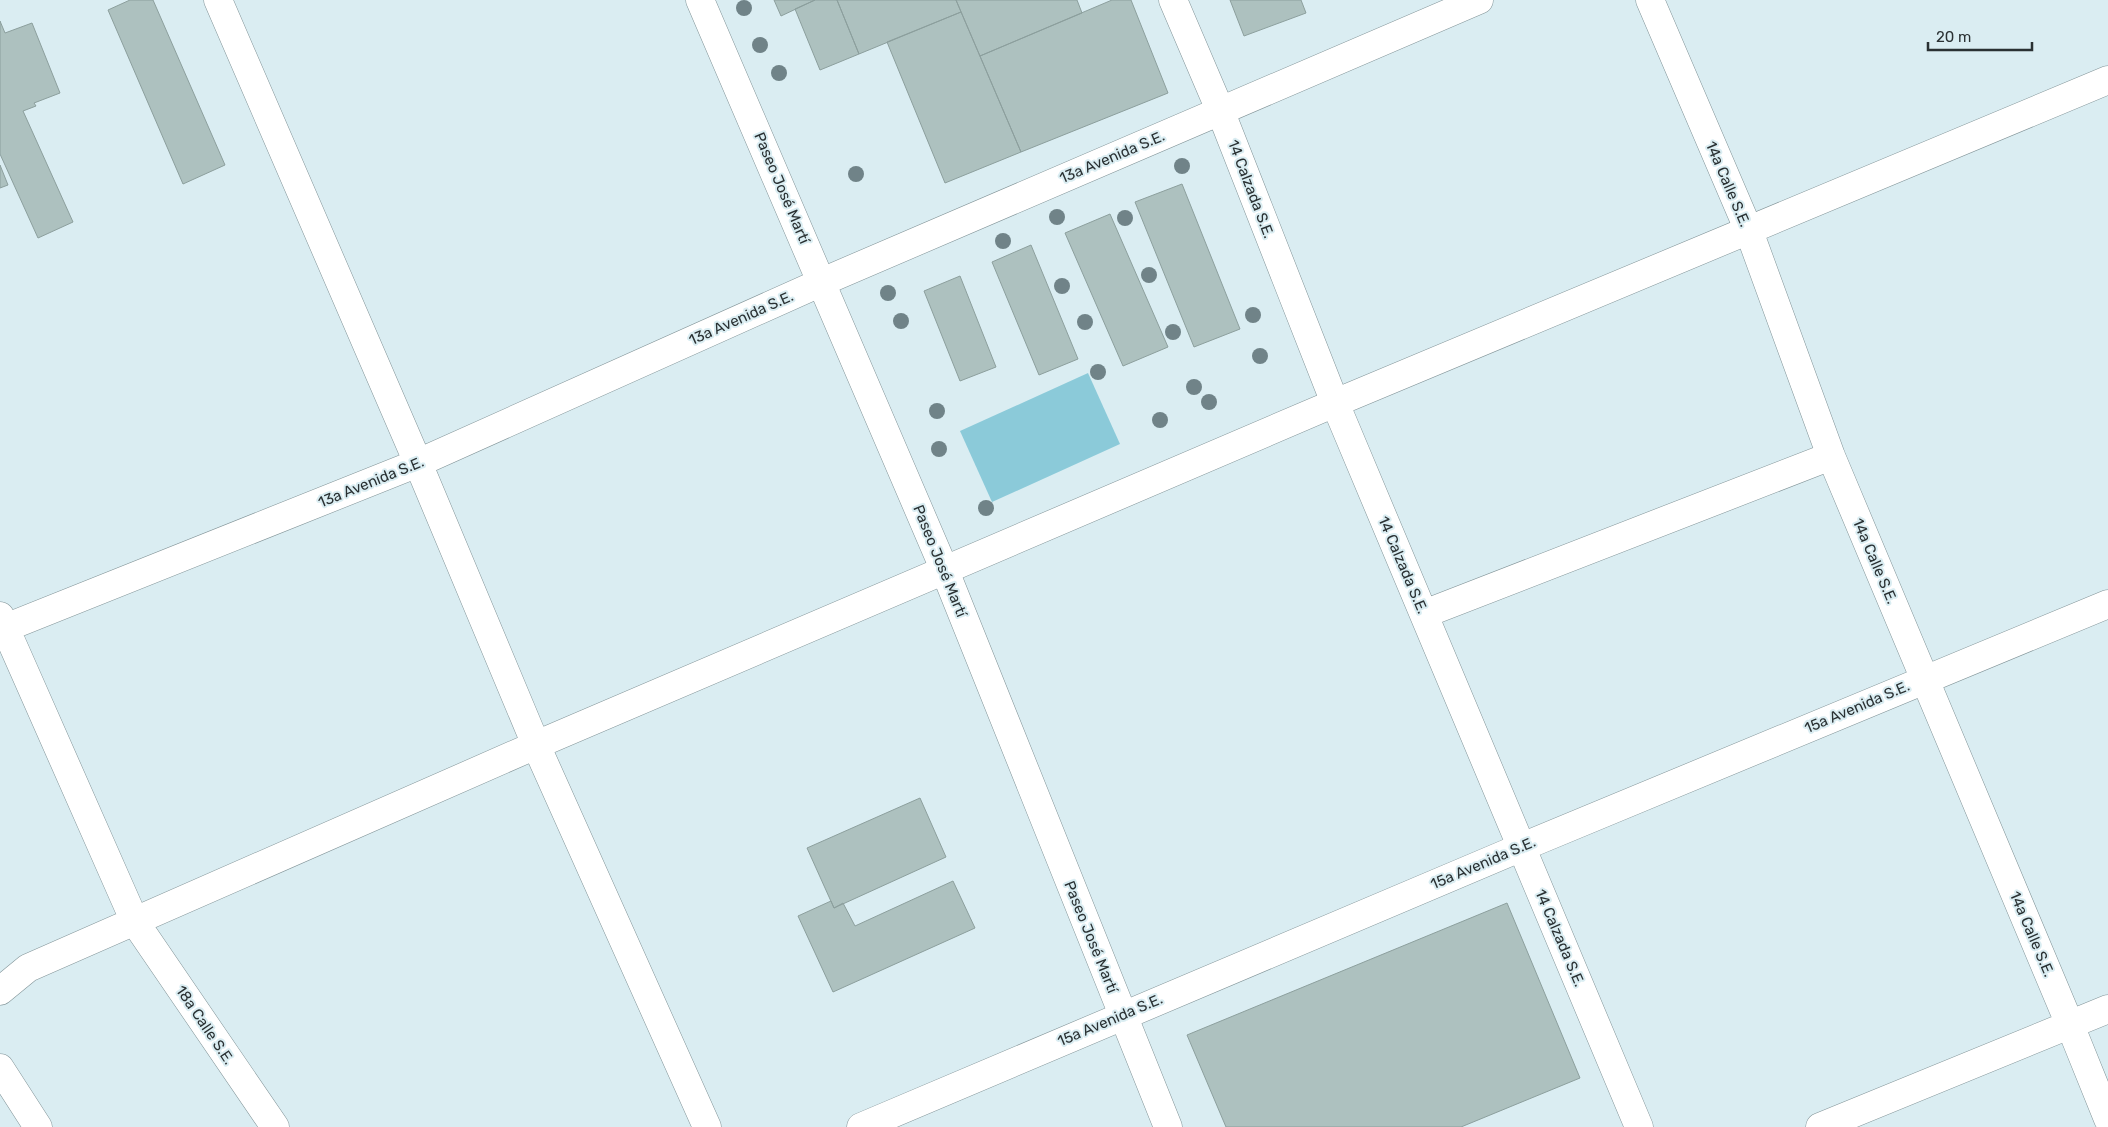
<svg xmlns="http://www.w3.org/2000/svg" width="2108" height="1127" font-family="Rubik,sans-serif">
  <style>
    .green { fill: #8bcad9 }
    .building { fill: #adc1bf; stroke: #8c9f9d }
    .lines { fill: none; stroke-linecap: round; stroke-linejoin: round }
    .minor-casing { stroke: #829498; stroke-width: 29 }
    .major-casing { stroke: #829498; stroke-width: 29 }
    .minor { stroke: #fff; stroke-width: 28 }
    .major { stroke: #fff; stroke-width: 28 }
    .tree { fill: #708388 }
    .labels { text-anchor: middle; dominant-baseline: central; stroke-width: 4; stroke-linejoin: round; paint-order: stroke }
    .street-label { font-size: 15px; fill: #2a3133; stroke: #daedf2 }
  </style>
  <rect width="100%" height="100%" fill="#daedf2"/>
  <path class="green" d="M 1088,373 L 1120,444 L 992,502 L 960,431 Z"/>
  <path class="building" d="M 130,0 L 153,0 L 225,165 L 183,184 L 108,10 Z
    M 774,0 L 815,0 L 781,16 Z
    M 815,0 L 837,0 L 859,54 L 820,70 L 795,9 Z
    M 837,0 L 956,0 L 961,12 L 859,54 Z
    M 956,0 L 1077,0 L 1082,13 L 980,56 Z
    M 1112,0 L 1131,0 L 1168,93 L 1021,152 L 980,56 Z
    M 1230,0 L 1301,0 L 1306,13 L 1244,36 Z
    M 961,12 L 1021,152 L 945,183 L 887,42 Z
    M 0,21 L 5,33 L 32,23 L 60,93 L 34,103 L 36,106 L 23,111 L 73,222 L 38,238 L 0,154 Z
    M 0,165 L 8,185 L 0,188 Z
    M 1182,184 L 1240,329 L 1194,347 L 1135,202 Z
    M 1110,214 L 1168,347 L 1123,366 L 1065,233 Z
    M 1031,245 L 1078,359 L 1039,375 L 992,262 Z
    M 960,276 L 996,367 L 960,381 L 924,291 Z
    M 920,798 L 946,857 L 834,908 L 807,848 Z
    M 953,881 L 975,928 L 833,992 L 798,916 L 831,901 L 834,908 L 843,903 L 855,926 Z
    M 1507,903 L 1580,1078 L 1461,1127 L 1226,1127 L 1187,1035 Z"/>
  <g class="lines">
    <defs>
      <path id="minor" d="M 218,0 L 418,463 L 536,745 L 707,1127
        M 1173,0 L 1220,110 L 1335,403 L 1639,1127
        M 1650,0 L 1749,231 L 1831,456 L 2070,1025 L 2108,1119
        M 1424,614 L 1831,456
        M 0,616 L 135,922 L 275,1127
        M 0,630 L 418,463 L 822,282 L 1479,0
        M 0,991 L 28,968 L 536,745 L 1335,403 L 2108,80
        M 0,1068 L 38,1127
        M 861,1127 L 1522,847 L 2108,604
        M 1820,1127 L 2108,1009"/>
      <path id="major" d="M 700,0 L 945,571 L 1168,1127"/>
    </defs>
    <use href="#minor" class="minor-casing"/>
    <use href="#major" class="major-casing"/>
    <use href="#minor" class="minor"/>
    <use href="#major" class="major"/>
  </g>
  <g class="tree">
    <circle cx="744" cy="8" r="8"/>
    <circle cx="760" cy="45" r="8"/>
    <circle cx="779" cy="73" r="8"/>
    <circle cx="1182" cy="166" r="8"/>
    <circle cx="856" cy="174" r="8"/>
    <circle cx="1057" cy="217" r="8"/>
    <circle cx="1125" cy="218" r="8"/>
    <circle cx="1003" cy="241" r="8"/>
    <circle cx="1149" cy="275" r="8"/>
    <circle cx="1062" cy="286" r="8"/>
    <circle cx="888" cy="293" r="8"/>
    <circle cx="1253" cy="315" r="8"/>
    <circle cx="901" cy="321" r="8"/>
    <circle cx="1085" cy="322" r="8"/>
    <circle cx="1173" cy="332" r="8"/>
    <circle cx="1260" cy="356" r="8"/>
    <circle cx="1098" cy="372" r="8"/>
    <circle cx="1194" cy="387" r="8"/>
    <circle cx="1209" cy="402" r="8"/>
    <circle cx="937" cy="411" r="8"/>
    <circle cx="1160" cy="420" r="8"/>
    <circle cx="939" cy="449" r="8"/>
    <circle cx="986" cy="508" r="8"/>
  </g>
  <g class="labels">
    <g class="street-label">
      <text transform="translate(1112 157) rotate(-23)">13a Avenida S.E.</text>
      <text transform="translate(1728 184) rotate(67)">14a Calle S.E.</text>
      <text transform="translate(782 188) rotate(67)">Paseo José Martí</text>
      <text transform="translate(1251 189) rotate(69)">14 Calzada S.E.</text>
      <text transform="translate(741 318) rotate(-24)">13a Avenida S.E.</text>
      <text transform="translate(371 482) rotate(-22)">13a Avenida S.E.</text>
      <text transform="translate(940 561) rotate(68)">Paseo José Martí</text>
      <text transform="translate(1875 561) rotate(67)">14a Calle S.E.</text>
      <text transform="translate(1403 565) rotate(67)">14 Calzada S.E.</text>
      <text transform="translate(1857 707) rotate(-23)">15a Avenida S.E.</text>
      <text transform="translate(1483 863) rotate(-23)">15a Avenida S.E.</text>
      <text transform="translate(2032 934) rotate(67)">14a Calle S.E.</text>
      <text transform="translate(1091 937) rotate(68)">Paseo José Martí</text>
      <text transform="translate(1560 938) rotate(67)">14 Calzada S.E.</text>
      <text transform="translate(1110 1020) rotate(-23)">15a Avenida S.E.</text>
      <text transform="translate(205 1025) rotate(56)">18a Calle S.E.</text>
    </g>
  </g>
  <path d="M1928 42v8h104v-8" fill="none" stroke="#2a3133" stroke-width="2.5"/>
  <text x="1936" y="42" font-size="15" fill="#2a3133" stroke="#daedf2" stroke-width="4" paint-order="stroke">20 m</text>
</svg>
